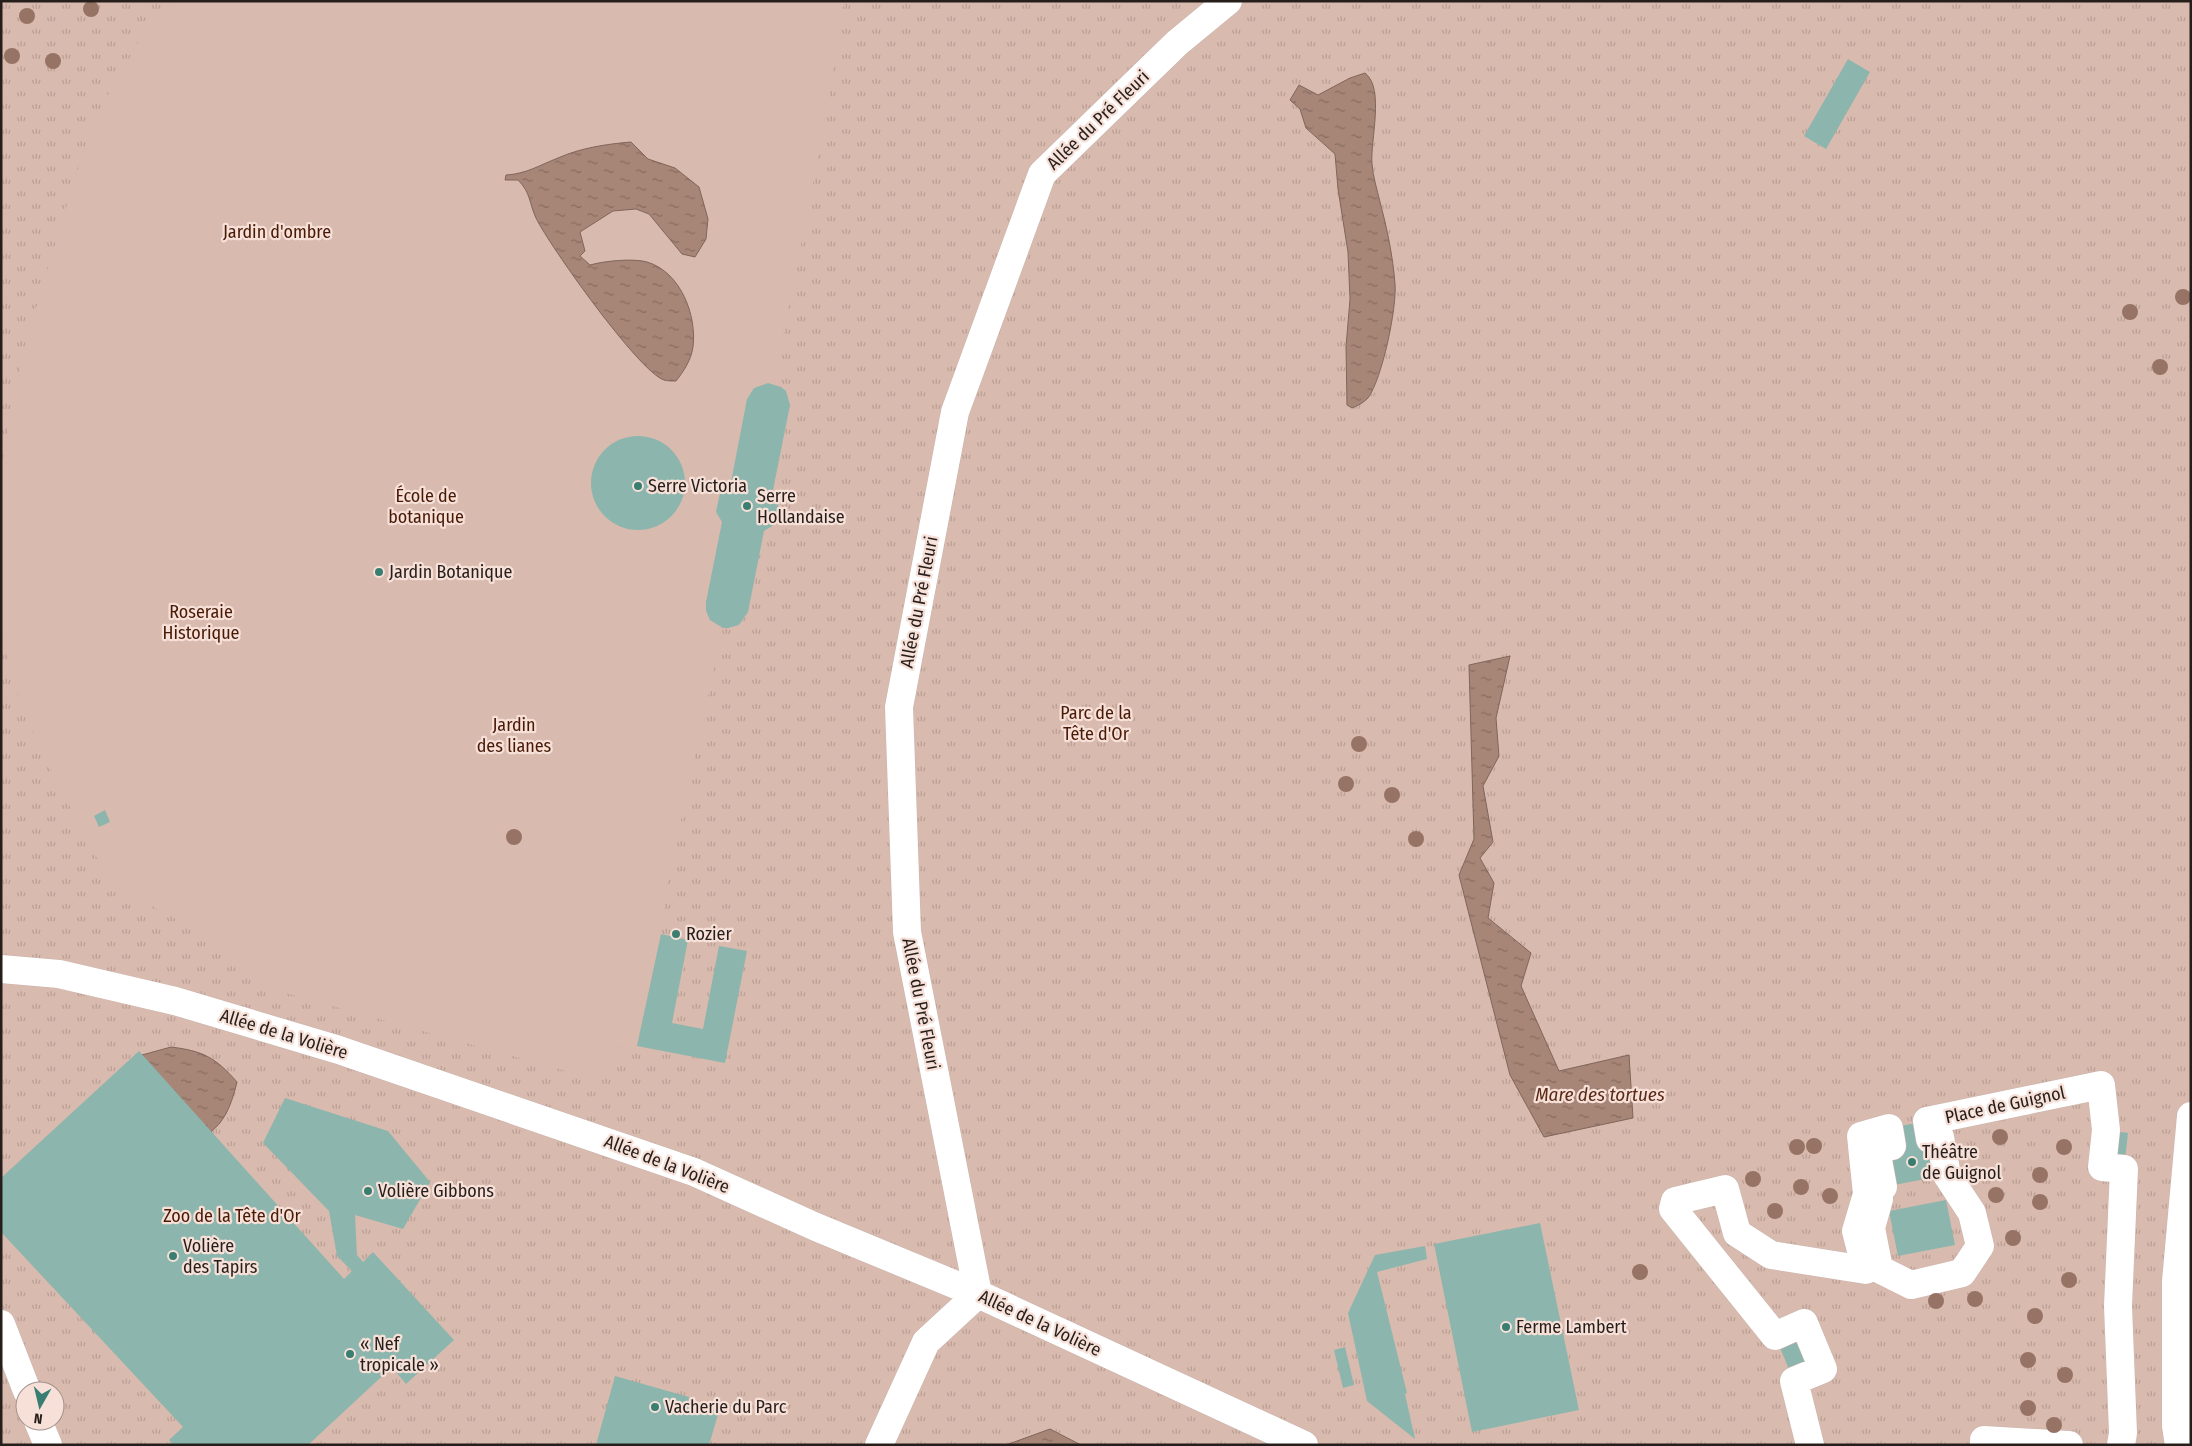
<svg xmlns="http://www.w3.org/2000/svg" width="2192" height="1446" font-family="'Fira Sans Condensed',sans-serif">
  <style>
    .park { fill: url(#park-tufts); fill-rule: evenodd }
    .garden { fill: #d9baae }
    .water { fill: url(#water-ripples); stroke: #80665b }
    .building { fill: #8cb6ad }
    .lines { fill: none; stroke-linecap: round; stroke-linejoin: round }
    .street-casing { stroke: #cab5ad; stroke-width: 29 }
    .street { stroke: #fff; stroke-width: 28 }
    .tree { fill: #967364 }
    .poi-dot { fill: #3a7e72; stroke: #f6e0d8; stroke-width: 2 }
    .labels { text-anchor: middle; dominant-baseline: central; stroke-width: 4.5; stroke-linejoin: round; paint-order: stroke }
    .street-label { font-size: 18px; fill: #261e1b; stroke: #f6e0d8 }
    .park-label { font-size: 18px; fill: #481a05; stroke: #f6e0d8 }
    .poi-label { font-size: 18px; fill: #261e1b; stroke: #f6e0d8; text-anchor: start }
    .water-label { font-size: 19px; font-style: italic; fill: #5a2a16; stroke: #f6e0d8 }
  </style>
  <defs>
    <pattern id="park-tufts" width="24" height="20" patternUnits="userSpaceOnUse" patternTransform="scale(1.25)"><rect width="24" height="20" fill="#d9baae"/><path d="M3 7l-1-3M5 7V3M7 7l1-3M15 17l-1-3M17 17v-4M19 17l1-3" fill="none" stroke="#ba9f95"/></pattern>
    <pattern id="water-ripples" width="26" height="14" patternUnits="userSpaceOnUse" patternTransform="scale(1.25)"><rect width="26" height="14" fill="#a78577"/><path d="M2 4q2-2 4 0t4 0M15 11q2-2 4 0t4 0" fill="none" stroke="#886c61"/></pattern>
  </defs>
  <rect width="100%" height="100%" fill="#f6e0d8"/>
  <path class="park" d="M 1,1 L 2191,1 L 2191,1445 L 1,1445 ZM 25,1391 L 55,1391 L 55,1421 L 25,1421 Z"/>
  <path class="garden" d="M 170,1 L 844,1 L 827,112 L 774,383 L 786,391 L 790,405 L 773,490 L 774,525 L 764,531 L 748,612 C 742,624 735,629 723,628 L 668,880 L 661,934 L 637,1046 L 617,1046 L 611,1079 L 570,1072 L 264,987 L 187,925 L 110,883 L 39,748 L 16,690 L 1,635 L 1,475 L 4,452 L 24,348 L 81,158 L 103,103 L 145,31 Z"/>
  <path class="water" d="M 1365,73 C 1385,88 1370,141 1372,164 C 1373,177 1377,189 1380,202 C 1387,228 1393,257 1395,284 C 1397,308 1382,379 1368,398 C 1363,403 1359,405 1352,408 L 1347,405 L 1346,347 L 1350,299 L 1348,252 L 1338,189 L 1335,154 L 1306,128 L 1300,109 L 1290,100 L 1299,85 L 1318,95 L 1350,78 Z
    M 631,142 L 648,159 L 675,168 L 699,187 L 708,219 L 706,239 L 695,257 L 682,254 L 649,214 L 636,209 L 613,211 L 580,232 L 585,251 L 580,256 L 590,265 C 604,261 633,258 647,262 C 681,272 697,316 693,347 C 691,360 684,371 676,381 C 672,381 667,381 664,380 C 639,372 549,245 536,218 C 529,203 531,193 518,180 L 505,180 L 506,175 C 526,174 540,165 558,158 C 580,148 607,144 631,142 Z
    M 1510,656 L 1496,718 L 1499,756 L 1483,786 L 1493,842 L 1480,858 L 1494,883 L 1488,918 L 1531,953 L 1521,986 L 1559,1071 L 1629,1055 L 1633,1118 L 1544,1137 L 1510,1075 L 1459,875 L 1474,839 L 1469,665 Z
    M 171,1047 C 203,1051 215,1057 237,1082 C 224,1137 205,1136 159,1157 L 142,1055 Z
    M 1050,1429 L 1081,1445 L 1006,1445 Z"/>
  <path class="building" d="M 1848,59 L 1870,72 L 1826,149 L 1804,136 Z
    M 768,383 L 781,387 L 786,391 L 790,405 L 773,490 L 779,500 L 774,525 L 764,531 L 748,612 L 739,625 L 728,628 L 723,628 L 710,620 L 706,611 L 706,602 L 722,522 L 716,512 L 721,488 L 731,482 L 747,399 L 754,388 Z
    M591 483a47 47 0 1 1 94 0a47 47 0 1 1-94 0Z
    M 105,810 L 110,822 L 99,827 L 94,816 Z
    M 661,934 L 688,940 L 672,1023 L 703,1029 L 719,946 L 747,951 L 725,1063 L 637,1046 Z
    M 139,1051 L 344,1279 L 352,1271 L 337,1256 L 329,1211 L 263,1143 L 285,1098 L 388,1131 L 430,1182 L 403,1229 L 355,1215 L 357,1255 L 363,1262 L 373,1252 L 454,1340 L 406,1384 L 392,1367 L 308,1445 L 173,1445 L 169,1440 L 183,1427 L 1,1232 L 1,1178 Z
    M 1927,1121 L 1947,1175 L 1883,1187 L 1889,1128 Z
    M 2106,1130 L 2128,1133 L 2124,1169 L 2102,1167 Z
    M 1946,1200 L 1955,1245 L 1898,1256 L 1889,1211 Z
    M 1540,1223 L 1579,1410 L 1472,1432 L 1434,1244 Z
    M 1425,1246 L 1427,1259 L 1377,1272 L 1407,1393 L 1405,1394 L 1415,1439 L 1367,1401 L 1348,1313 L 1375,1255 Z
    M 1804,1323 L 1823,1369 L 1794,1381 L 1775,1336 Z
    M 1345,1347 L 1354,1385 L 1343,1388 L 1334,1350 Z
    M 615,1376 L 689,1397 L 688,1403 L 719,1411 L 709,1445 L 596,1445 Z"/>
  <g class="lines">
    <defs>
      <path id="street" d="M 1,969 L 59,974 L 175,1001 L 339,1050 L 694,1172 L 816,1227 L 978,1294 L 1304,1445
        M 978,1294 L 907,932 L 899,707 L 955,412 L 1042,174 L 1177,43 L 1228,1
        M 1,1324 L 27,1391
        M 38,1421 L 48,1445
        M 879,1445 L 926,1342 L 978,1294
        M 1810,1445 L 1794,1381 L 1823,1369 L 1804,1323 L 1775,1336 L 1673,1209 L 1675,1201 L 1725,1189 L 1737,1233 L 1771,1255 L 1866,1270 L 1856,1231 L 1867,1194 L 1861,1136 L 1889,1128 L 1892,1146 L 1876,1149 L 1883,1187 L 1879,1188 L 1879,1199 L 1871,1228 L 1879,1269 L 1911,1285 L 1962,1273 L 1980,1246 L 1972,1213 L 1947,1175 L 1940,1137 L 1930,1139 L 1927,1121 L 2101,1085 L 2106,1130 L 2102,1167 L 2124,1169 L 2118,1306 L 2123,1433 L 2121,1445
        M 1984,1445 L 1984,1440 L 2069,1445
        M 2179,1445 L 2176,1426 L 2176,1281 L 2191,1116"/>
    </defs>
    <use href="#street" class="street-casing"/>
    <use href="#street" class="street"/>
  </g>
  <g class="tree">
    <circle cx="91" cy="9" r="8"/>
    <circle cx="27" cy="16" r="8"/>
    <circle cx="12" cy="56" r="8"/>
    <circle cx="53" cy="61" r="8"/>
    <circle cx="2183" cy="297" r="8"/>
    <circle cx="2130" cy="312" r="8"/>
    <circle cx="2160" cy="367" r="8"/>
    <circle cx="1359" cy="744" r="8"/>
    <circle cx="1346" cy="784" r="8"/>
    <circle cx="1392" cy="795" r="8"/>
    <circle cx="514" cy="837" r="8"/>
    <circle cx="1416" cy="839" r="8"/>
    <circle cx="2000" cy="1137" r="8"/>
    <circle cx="1814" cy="1146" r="8"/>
    <circle cx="1797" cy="1147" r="8"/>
    <circle cx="2064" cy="1147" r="8"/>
    <circle cx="2040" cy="1175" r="8"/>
    <circle cx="1753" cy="1179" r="8"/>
    <circle cx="1801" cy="1187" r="8"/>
    <circle cx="1996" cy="1195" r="8"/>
    <circle cx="1830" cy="1196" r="8"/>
    <circle cx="2040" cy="1202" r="8"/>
    <circle cx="1775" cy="1211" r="8"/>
    <circle cx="2013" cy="1238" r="8"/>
    <circle cx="1640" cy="1272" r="8"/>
    <circle cx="2069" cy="1280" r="8"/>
    <circle cx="1975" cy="1299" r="8"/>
    <circle cx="1936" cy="1301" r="8"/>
    <circle cx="2035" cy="1316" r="8"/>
    <circle cx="2028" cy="1360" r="8"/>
    <circle cx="2065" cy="1375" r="8"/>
    <circle cx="2028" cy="1408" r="8"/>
    <circle cx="2054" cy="1425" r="8"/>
  </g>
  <g class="poi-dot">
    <circle cx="638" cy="486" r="5"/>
    <circle cx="747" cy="506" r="5"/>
    <circle cx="379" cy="572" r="5"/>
    <circle cx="676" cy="934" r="5"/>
    <circle cx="1912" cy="1162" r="5"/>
    <circle cx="368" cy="1191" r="5"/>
    <circle cx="173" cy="1256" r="5"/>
    <circle cx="1506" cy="1327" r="5"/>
    <circle cx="350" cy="1354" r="5"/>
    <circle cx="655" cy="1407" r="5"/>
  </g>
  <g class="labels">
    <g class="street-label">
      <text transform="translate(1098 120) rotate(-44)">Allée du Pré Fleuri</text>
      <text transform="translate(919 602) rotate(-79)">Allée du Pré Fleuri</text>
      <text transform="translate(921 1004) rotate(79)">Allée du Pré Fleuri</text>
      <text transform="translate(284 1034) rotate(17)">Allée de la Volière</text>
      <text transform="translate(2005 1105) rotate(-12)">Place de Guignol</text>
      <text transform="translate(667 1164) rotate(21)">Allée de la Volière</text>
      <text transform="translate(1040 1323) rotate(25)">Allée de la Volière</text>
    </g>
    <g class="park-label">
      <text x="277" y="232">Jardin d'ombre</text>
      <text x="426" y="496">École de<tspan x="426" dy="21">botanique</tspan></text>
      <text x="201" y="612">Roseraie<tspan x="201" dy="21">Historique</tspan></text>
      <text x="1096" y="713">Parc de la<tspan x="1096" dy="21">Tête d'Or</tspan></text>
      <text x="514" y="725">Jardin<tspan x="514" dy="21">des lianes</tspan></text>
      <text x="232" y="1216">Zoo de la Tête d'Or</text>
    </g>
    <g class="poi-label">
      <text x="648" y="486">Serre Victoria</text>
      <text x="757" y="496">Serre<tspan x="757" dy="21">Hollandaise</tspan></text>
      <text x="389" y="572">Jardin Botanique</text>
      <text x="686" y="934">Rozier</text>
      <text x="1922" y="1152">Théâtre<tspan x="1922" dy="21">de Guignol</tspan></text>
      <text x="378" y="1191">Volière Gibbons</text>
      <text x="183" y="1246">Volière<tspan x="183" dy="21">des Tapirs</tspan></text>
      <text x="1516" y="1327">Ferme Lambert</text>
      <text x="360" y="1344">« Nef<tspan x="360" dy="21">tropicale »</tspan></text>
      <text x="665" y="1407">Vacherie du Parc</text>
    </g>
    <g class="water-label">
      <text x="1600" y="1094">Mare des tortues</text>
    </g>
  </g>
  <rect width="2192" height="1446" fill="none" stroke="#261e1b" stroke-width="5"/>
  <g transform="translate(40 1406) rotate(188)"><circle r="24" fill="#f6e0d8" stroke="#a3928c"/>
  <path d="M0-4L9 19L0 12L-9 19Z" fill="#3a7e72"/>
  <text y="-8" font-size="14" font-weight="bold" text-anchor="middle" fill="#261e1b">N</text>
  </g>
</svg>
